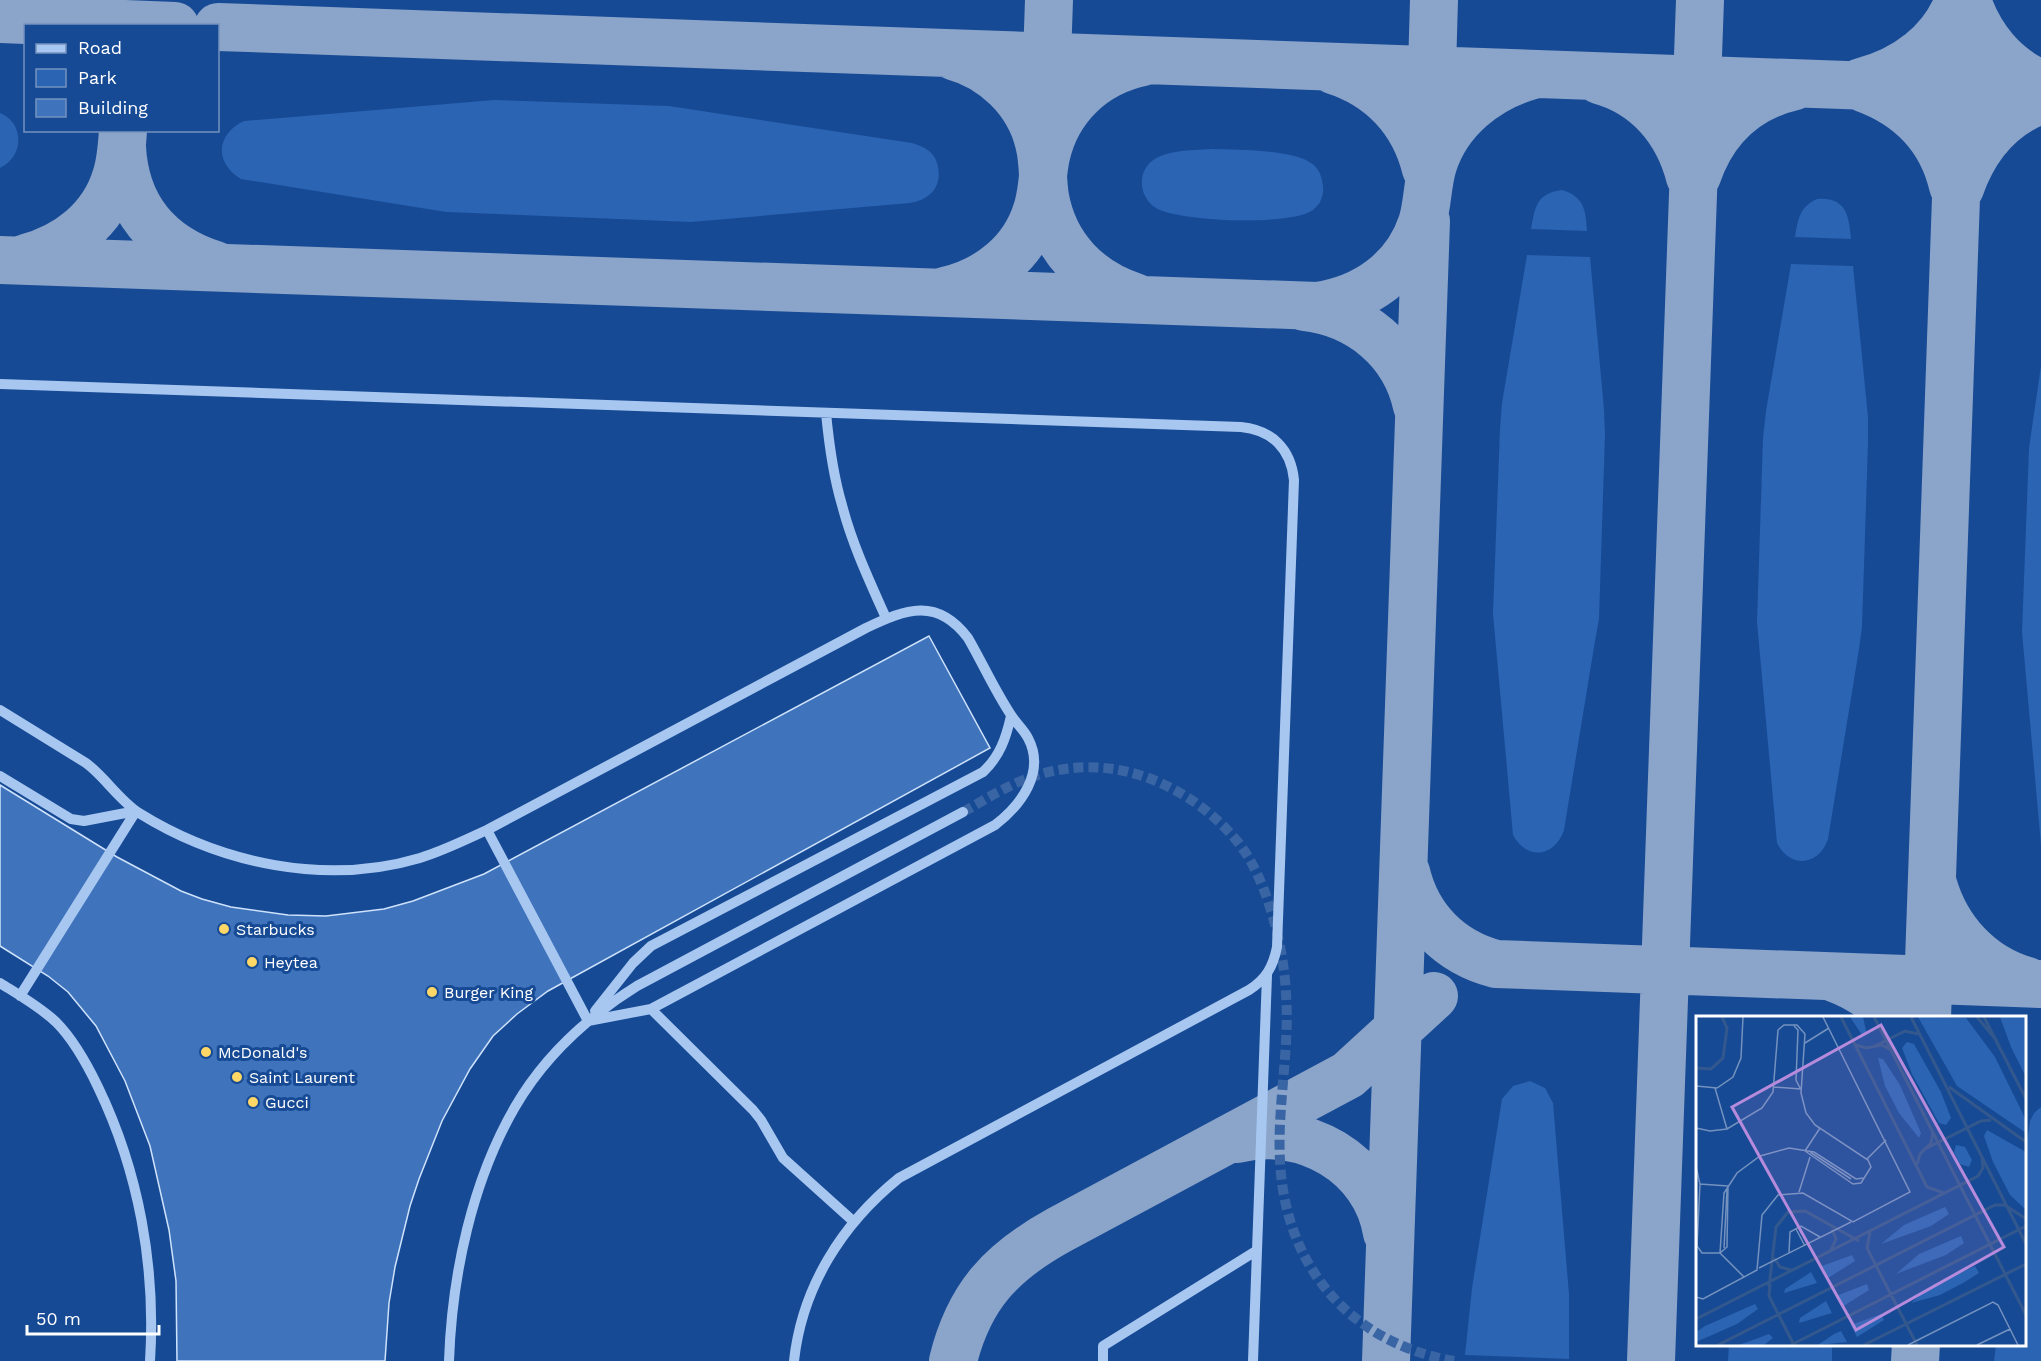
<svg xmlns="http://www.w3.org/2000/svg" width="2041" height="1361" font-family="'Work Sans',sans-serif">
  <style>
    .green { fill: #2a64b3 }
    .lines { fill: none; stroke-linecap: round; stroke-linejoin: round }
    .taxiway { stroke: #8ba4ca; stroke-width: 48 }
    .building { fill: #3f74bc; stroke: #cee2fc; stroke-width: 1.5 }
    .minor-tunnel { stroke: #3a65a4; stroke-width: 10; stroke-dasharray: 10 5; stroke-linecap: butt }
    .minor { stroke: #a7c7f1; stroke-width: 10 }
    .poi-dot { fill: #ffd767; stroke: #174a94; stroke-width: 2 }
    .labels { text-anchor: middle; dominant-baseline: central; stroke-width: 6; stroke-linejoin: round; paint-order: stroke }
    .poi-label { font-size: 16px; fill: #fff; stroke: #174a94; text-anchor: start }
    .inset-river { fill: none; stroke: #33588e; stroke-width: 3 }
    .inset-road { fill: none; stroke: #7492bf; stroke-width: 1.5 }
    .view { fill: #b68bdc; fill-opacity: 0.15; stroke: #b68bdc; stroke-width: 3 }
    .inset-edge { fill: none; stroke: #fff; stroke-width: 3 }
  </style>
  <rect width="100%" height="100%" fill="#174a94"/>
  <path class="green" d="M 494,100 L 669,106 L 912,143 C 918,145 924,147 929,151 C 934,155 937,161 938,167 C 942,188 929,200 910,203 L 691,222 L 446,212 L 241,179 C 214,163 216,134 244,121 Z
    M 0,113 C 25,123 24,157 0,168 Z
    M 1212,149 C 1236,150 1291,149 1311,163 C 1319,168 1322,177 1323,186 C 1324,195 1321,204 1313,210 C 1292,226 1179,222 1156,208 C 1149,204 1143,195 1142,186 C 1140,148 1186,151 1212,149 Z
    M 1562,190 C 1584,196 1586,211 1587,231 L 1531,229 C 1535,208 1536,193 1562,190 Z
    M 1817,199 C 1846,197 1849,215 1851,239 L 1795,237 C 1798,220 1799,207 1817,199 Z
    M 1527,255 L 1590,257 L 1604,409 L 1605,435 L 1599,619 L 1595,641 L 1564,830 C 1555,857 1527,861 1513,835 L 1493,614 L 1500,429 L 1502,403 Z
    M 1791,264 L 1853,266 L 1868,417 L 1868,443 L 1862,627 L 1859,649 L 1828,839 C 1819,866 1790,869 1777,843 L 1757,622 L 1763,438 L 1766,411 Z
    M 2041,366 L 2041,845 L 2022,632 L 2029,448 Z
    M 1530,1081 L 1545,1088 L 1553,1103 L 1569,1294 L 1569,1359 L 1465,1355 L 1472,1288 L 1502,1099 L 1513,1086 Z
    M 2041,1107 L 2041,1361 L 1994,1361 L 1996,1345 L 2024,1344 L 2025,1155 L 2030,1121 L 2034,1113 Z
    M 1729,1345 L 1832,1345 L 1832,1361 L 1728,1361 Z"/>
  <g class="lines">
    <path class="taxiway" d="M 1967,0 C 1979,37 2004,68 2041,84
      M 0,19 L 175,26
      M 218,27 L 2041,92
      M 953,56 C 994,67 1029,101 1039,143 C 1044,161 1042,179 1045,197 C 1054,247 1088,282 1135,297
      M 1333,70 C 1381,85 1414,120 1426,169
      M 1599,80 C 1647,93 1678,130 1690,177
      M 1861,82 C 1905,71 1943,43 1959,0
      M 1046,87 L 1049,0
      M 1863,88 C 1910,105 1942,138 1953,186
      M 1431,103 L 1434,0
      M 122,147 C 125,207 158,247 215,265
      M 1697,176 C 1713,129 1746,97 1795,86
      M 1960,188 C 1974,148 2000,115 2041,100
      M 26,258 C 67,247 103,220 116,177 C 121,162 122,146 123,130
      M 0,260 L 1317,306 C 1365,299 1406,271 1422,223 C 1428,204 1427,184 1433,165 C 1447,120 1487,88 1530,76
      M 945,291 C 988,281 1024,253 1037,210 C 1043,192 1042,174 1046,156 C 1057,107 1094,72 1143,62
      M 1304,307 C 1359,313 1405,350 1417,406
      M 1406,872 C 1417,919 1450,952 1496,964 L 2041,984
      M 1933,884 C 1946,930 1980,968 2027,981
      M 1834,978 C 1856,986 1877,999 1893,1018
      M 1927,1018 L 1963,0
      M 1237,1139 C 1303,1122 1376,1163 1387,1233
      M 953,1361 C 969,1296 1001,1262 1059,1230 L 1348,1075 L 1434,996
      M 1386,1361 L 1426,221
      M 1651,1361 L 1700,0
      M 1915,1361 L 1916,1344"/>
  </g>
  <path class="building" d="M 929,636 L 990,748 L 548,991 L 517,1014 L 493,1036 L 470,1069 L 442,1121 L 419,1179 L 410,1206 L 395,1267 L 389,1303 L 385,1361 L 177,1361 L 176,1281 L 169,1230 L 150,1146 L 125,1081 L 96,1026 L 68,992 L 48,976 L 0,946 L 0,785 L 117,857 L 181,891 L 202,899 L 231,907 L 288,915 L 326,916 L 384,909 L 413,901 L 484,874 Z"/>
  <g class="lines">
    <path class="minor-tunnel" d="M 963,812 C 979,803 995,793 1012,785 C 1063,761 1118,761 1169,787 C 1195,800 1218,818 1237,841 C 1267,877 1284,948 1286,994 C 1290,1049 1277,1106 1280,1161 C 1285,1266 1350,1343 1454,1361"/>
    <path class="minor" d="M 0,384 L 1241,427 C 1272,430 1291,449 1294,480 L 1277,947 C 1273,967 1266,979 1249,990 L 899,1178 C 842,1224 802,1287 794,1361
      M 826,413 C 829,444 833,475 842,505 C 852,544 870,582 886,618
      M 0,710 L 86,763 C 105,777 119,800 139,813 C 221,864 326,886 420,858 C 443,851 465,840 487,830 L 866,628 C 906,609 937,597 968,638 C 983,664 995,691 1011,715 C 1016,723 1024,730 1028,738 C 1046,772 1021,805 995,825 L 651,1009 L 588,1021
      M 0,776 L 71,819 L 84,821 L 136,811
      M 487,830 L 588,1021
      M 0,983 C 19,995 40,1007 56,1022 C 74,1040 87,1064 98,1087 C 139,1172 156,1267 150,1361
      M 20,996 L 136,811
      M 651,1009 L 753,1110 L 761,1120 L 783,1158 L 853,1221
      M 595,1011 L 633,963 L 651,946 L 983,772 C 1000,756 1006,738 1011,716
      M 449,1361 C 452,1275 472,1181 515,1107 C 544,1057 589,1016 637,986 L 963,812
      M 1103,1361 L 1103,1346 L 1256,1251
      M 1253,1361 L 1267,975"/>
  </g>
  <g class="poi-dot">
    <circle cx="224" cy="929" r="6"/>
    <circle cx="252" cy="962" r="6"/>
    <circle cx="432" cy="992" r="6"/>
    <circle cx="206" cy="1052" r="6"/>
    <circle cx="237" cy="1077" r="6"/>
    <circle cx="253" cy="1102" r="6"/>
  </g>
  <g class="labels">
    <g class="poi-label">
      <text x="236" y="929">Starbucks</text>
      <text x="264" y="962">Heytea</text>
      <text x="444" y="992">Burger King</text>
      <text x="218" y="1052">McDonald's</text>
      <text x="249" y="1077">Saint Laurent</text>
      <text x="265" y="1102">Gucci</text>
    </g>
  </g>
  <g transform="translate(1696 1016)">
    <rect width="330" height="330" fill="#174a94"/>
    <path d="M 154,1 L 167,1 L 171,19 L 166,19 ZM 222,1 L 270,2 L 299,41 L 330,104 L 330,117 L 261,70 ZM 304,1 L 330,1 L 330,61 L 315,31 ZM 211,26 L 218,28 L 245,76 L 255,102 L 250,109 L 243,107 L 216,58 L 206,32 ZM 182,42 L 187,43 L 204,69 L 225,117 L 223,122 L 203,97 L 189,70 ZM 291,114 L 330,136 L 330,194 L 314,179 L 297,146 L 288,120 ZM 260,129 L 269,131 L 276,144 L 273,151 L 264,148 L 258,136 ZM 249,191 L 253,198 L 235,210 L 185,228 L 208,209 ZM 265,220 L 268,227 L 250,239 L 200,258 L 223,238 ZM 156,239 L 159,245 L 132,262 L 126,250 ZM 279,250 L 283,257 L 267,267 L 244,279 L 215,287 L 238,268 ZM 115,256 L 121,267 L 88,277 L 89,273 ZM 171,268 L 173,274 L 146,291 L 140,280 ZM 130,285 L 136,297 L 103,307 L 104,302 ZM 59,288 L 62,293 L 41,308 L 0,326 L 0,316 L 9,310 ZM 185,298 L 188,304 L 161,321 L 155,309 ZM 145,315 L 151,326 L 122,329 L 138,318 ZM 73,318 L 77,322 L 68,329 L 43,329 Z" fill="#2a64b3"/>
    <path class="inset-river" d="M 145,1 L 231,171 L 248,177M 178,1 L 330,299M 215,1 L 330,228M 281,1 L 301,25M 288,1 L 330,83M 160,29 L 170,32 L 186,29 L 195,34M 177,31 L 209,15 L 222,18M 0,52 L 15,53 L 27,42 L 31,12 L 26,1M 253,71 L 330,126M 229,133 L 285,105 L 295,104M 221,148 L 224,138 L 235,127 L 237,116M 174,216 L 171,232 L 221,329M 135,234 L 140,223 L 136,213M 78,242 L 84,251 L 95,254M 74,268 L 73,280 L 98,329M 73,271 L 80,211 L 92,196 L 109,195 L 163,225M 0,303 L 282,160 L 287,152 L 286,141M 22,329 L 299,189 L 309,189 L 330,203M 95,329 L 330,210M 168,329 L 330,248"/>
    <path class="inset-road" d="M 98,10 L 102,14 L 100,64 L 104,72M 109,27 L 133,12M 0,70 L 21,72 L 37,61 L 45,42 L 47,1M 77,71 L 105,73M 19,72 L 31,113M 0,112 L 14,115 L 31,113 L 66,92 L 77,76 L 82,14 L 88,9 L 101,9 L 109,18 L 105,77 L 110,97 L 119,109 L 172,144 L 175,151 L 165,167 L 157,168 L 109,135M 109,135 L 124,112M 114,136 L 155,163M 171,143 L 190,124M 0,151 L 4,168 L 1,230 L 6,237 L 24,237 L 31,231 L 32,170M 4,168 L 32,170M 103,176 L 114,141M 100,213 L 109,230M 28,232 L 31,174M 24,237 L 28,177 L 41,157 L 64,140 L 93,132 L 118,136 L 160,163 L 168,162M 24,237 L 48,261M 93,237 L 94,216 L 105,210 L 124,221M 63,252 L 155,206M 0,281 L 7,283 L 61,254 L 66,199 L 82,179 L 107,177 L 157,206 L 214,176 L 127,1M 212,329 L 297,286 L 302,289 L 322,329M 281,329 L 314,313"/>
    <path class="view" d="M 185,9 L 308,231 L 160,314 L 36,91 Z"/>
    <rect width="330" height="330" class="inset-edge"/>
  </g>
  <rect x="24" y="24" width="195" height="108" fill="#174a94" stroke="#7492bf" stroke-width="1.5"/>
  <rect x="36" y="44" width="30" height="9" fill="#a7c7f1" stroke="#7492bf" stroke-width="1.5"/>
  <text x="78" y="54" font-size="18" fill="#ffffff">Road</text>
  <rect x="36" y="69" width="30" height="18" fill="#2a64b3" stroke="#7492bf" stroke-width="1.5"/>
  <text x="78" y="84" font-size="18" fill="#ffffff">Park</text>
  <rect x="36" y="99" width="30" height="18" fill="#3f74bc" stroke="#7492bf" stroke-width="1.5"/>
  <text x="78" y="114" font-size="18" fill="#ffffff">Building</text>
  <path d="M27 1325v9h132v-9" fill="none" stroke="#ffffff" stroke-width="3"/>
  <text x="36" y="1325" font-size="18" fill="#ffffff" stroke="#174a94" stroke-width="4.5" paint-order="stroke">50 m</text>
</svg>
